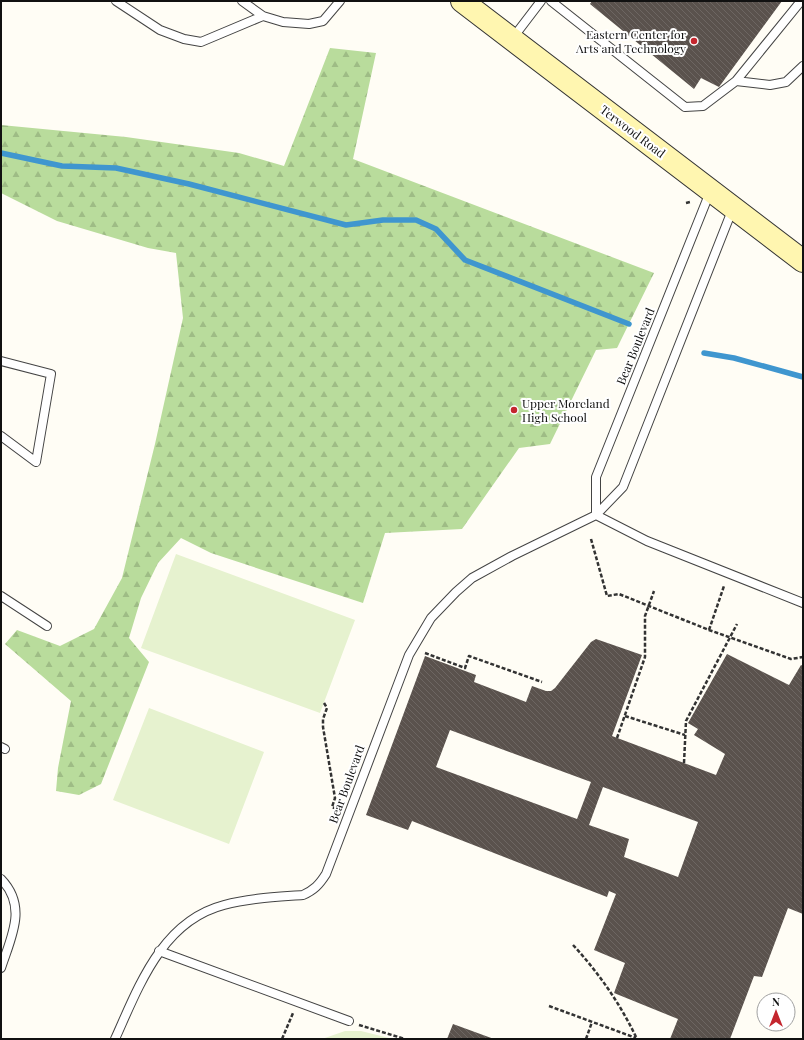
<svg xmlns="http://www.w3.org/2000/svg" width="804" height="1040" font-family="'Playfair Display',serif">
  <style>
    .forest { fill: url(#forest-firs) }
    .pitch { fill: #e6f2cf }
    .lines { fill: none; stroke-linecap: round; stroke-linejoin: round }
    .stream { stroke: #3f96cf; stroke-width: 5.5 }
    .building { fill: url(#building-back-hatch); fill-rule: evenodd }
    .lane-casing { stroke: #444; stroke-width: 10 }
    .secondary-casing { stroke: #333; stroke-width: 24 }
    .path { stroke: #333; stroke-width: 2.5; stroke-dasharray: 4 2; stroke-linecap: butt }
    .lane { stroke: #fff; stroke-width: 8 }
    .secondary { stroke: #fff6b0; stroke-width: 22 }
    .poi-dot { fill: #c4262e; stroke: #fff; stroke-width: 1.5 }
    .labels { text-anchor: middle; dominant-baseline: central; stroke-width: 4; stroke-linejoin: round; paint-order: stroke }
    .poi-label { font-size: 12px; fill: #111; stroke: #fff; text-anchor: end }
    .street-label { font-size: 12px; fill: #111; stroke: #fff }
  </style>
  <defs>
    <pattern id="forest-firs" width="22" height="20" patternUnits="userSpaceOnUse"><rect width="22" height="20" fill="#b9dc9c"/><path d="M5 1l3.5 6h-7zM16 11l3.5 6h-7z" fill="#9ebc85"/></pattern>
    <pattern id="building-back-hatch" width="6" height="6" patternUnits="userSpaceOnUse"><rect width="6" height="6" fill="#5a524d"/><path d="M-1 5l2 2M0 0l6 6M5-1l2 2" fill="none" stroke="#6d6662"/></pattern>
  </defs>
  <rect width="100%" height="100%" fill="#fffdf5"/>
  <path class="forest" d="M 330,48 L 376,53 L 353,159 L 654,273 L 617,348 L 596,350 L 550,444 L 519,448 L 462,529 L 385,533 L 363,603 L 211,553 L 181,538 L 158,563 L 141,598 L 129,638 L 149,662 L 101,784 L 79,795 L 56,791 L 58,768 L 71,701 L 5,644 L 17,630 L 60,646 L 94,629 L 122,578 L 155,444 L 183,318 L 176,253 L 148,248 L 57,221 L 1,193 L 1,125 L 126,137 L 239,153 L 284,166 Z"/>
  <path class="pitch" d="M 176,554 L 355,620 L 320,713 L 141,648 Z
    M 149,708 L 264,752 L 229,844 L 113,800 Z
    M 345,1031 L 361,1031 L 393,1039 L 322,1039 Z"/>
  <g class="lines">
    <path class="stream" d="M 1,153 L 62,166 L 116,168 L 189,184 L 346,225 L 383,220 L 416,220 L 436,229 L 465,260 L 629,324
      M 704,353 L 734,358 L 803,377"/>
  </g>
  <path class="building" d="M 592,1 L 782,1 L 719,87 L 701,78 L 694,89 L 590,4 Z
    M 596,639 L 642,655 L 612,736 L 716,775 L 725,754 L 694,735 L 698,729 L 688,723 L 727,654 L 789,685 L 801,665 L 803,666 L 803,914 L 788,908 L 762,977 L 754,976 L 730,1039 L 670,1039 L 678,1019 L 614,993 L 625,963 L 594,950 L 616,894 L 609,891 L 607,897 L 412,821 L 408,830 L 366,815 L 425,656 L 476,675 L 474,682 L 526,702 L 532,686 L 546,691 L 551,691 L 555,688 L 591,642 ZM 450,730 L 591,782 L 577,819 L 436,767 ZM 603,787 L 698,822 L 678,877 L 624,857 L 629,839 L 589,825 Z
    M 453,1024 L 494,1039 L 447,1039 Z"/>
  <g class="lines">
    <defs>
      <path id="lane" d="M 116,1 L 160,30 L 184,39 L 201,42 L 263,16
        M 242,1 L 263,16 L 283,22 L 309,24 L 323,21 L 340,1
        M 551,1 L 685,107 L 703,106 L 736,81 L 770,85 L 786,82 L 803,66
        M 512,39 L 541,1
        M 736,81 L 801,1
        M 1,361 L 51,374 L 36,462 L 1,436
        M 596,515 L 596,477 L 710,192
        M 596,515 L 647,541 L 803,603
        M 1,596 L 47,626
        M 1,747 L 5,749
        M 1,879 C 28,907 11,937 1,968
        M 159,951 L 349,1021
        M 115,1039 C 139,986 162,921 224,905 C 250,898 277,897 303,895 C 314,890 319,885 326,874 L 409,655 L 431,618 L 456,592 L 472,578 L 512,556 L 596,515 L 623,487 L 733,208"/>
      <path id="secondary" d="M 462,1 L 803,261"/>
    </defs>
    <use href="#lane" class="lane-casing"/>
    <use href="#secondary" class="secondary-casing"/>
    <path class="path" d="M 686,203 L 690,202
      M 591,539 L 607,596 L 619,594 L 709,630 L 791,659 L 803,657
      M 709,630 L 724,586
      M 425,653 L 465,668 L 469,656 L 542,682
      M 324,703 L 327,708 L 323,719 L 323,727 L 335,798 L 332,807 L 336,809
      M 625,716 L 685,735
      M 617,738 L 645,657 L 645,616 L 654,591
      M 684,763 L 686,721 L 737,624
      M 573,945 C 599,973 621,1005 637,1039
      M 549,1006 L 636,1038
      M 359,1025 L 405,1039
      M 282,1039 L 293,1013
      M 586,1039 L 592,1022"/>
    <use href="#lane" class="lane"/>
    <use href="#secondary" class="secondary"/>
  </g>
  <g class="poi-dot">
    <circle cx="694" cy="41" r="4"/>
    <circle cx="514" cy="410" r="4"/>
  </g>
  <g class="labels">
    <g class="poi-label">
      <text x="686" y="34">Eastern Center for<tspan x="686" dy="14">Arts and Technology</tspan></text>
      <text x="522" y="403" text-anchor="start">Upper Moreland<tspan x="522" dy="14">High School</tspan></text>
    </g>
    <g class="street-label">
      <text transform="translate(633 131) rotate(37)">Terwood Road</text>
      <text transform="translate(635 346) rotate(-68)">Bear Boulevard</text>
      <text transform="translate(346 784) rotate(-70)">Bear Boulevard</text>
    </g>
  </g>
  <rect width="804" height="1040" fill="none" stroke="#111111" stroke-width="4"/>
  <g transform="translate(776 1012)"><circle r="19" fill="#ffffff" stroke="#a0a0a0"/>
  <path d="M0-3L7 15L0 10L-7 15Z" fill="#c4262e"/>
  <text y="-6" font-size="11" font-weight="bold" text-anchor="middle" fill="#111111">N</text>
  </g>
</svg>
